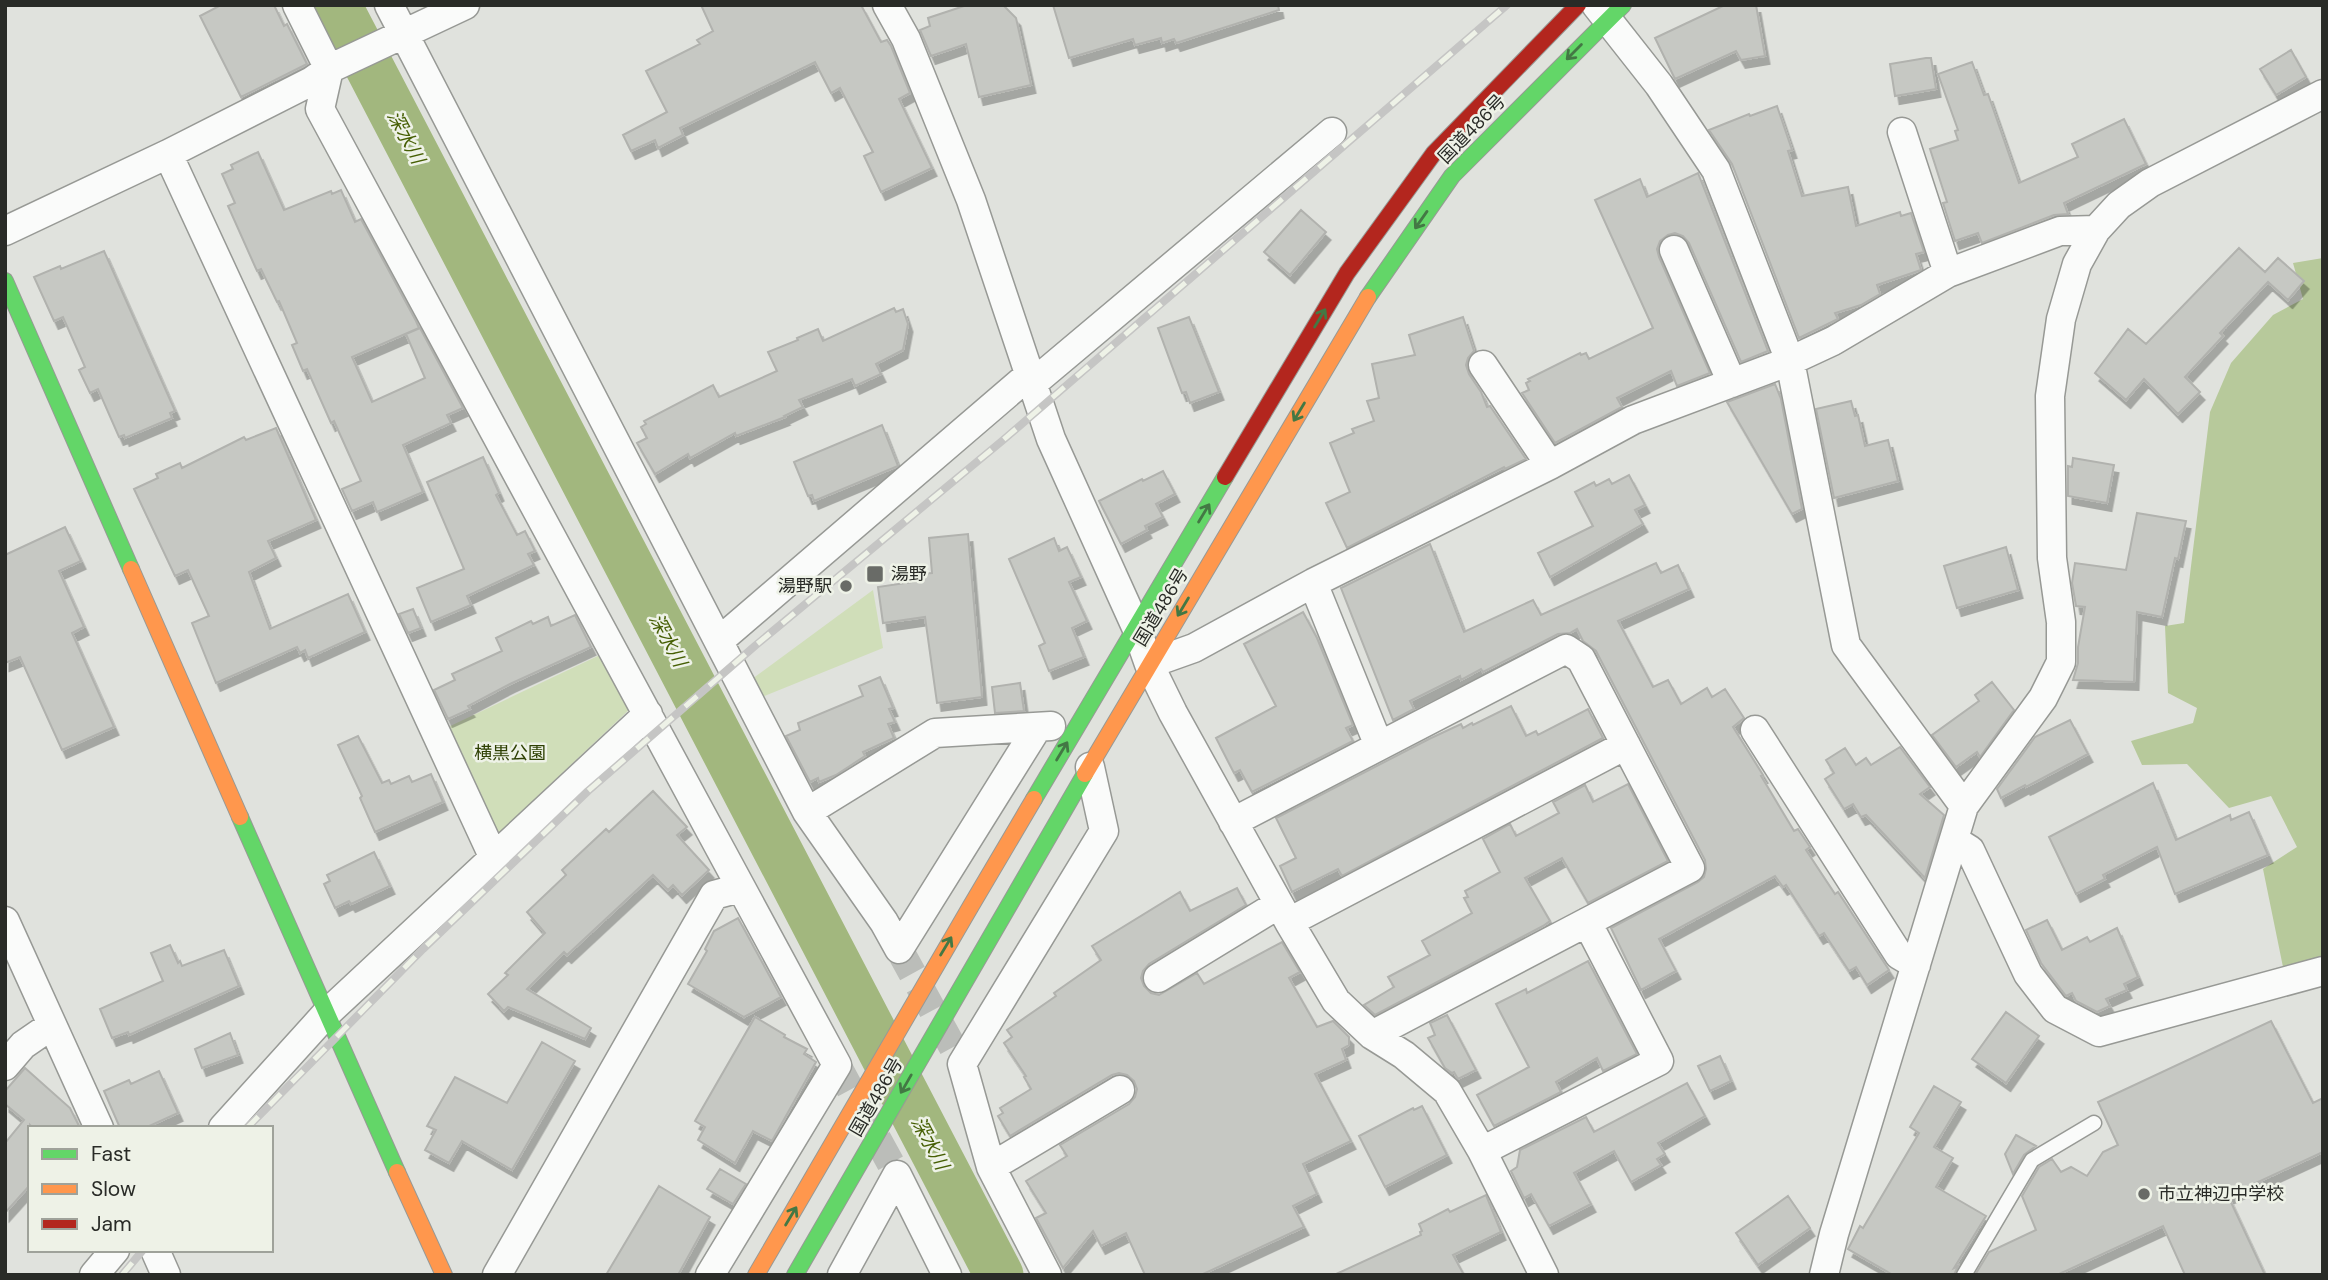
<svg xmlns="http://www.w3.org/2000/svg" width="2328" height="1280" font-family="'DM Sans','Noto Sans JP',sans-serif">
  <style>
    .green { fill: #d0deb9 }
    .forest { fill: #b7c99b }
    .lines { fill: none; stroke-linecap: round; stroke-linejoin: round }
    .river { stroke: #a2b77e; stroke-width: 49 }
    .building { fill: #c6c8c3; stroke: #b1b2ae; stroke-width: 2; filter: url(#shadow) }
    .street-tunnel { stroke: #bbbdb9; stroke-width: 28; stroke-dasharray: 28 14; stroke-linecap: butt }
    .lane-casing { stroke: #979995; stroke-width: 17 }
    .street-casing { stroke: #979995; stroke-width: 31 }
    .fast-casing { stroke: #979995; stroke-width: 18 }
    .slow-casing { stroke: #979995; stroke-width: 18 }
    .jam-casing { stroke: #979995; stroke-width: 18 }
    .lane { stroke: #fafbfa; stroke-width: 14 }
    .street { stroke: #fafbfa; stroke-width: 28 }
    .fast { stroke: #63d668; stroke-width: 16 }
    .slow { stroke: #ff974d; stroke-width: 16 }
    .jam { stroke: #b3261e; stroke-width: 16 }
    .rail-casing { stroke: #c5c5c4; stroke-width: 8 }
    .rail { stroke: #eef2e7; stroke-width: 5; stroke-dasharray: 16; stroke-linecap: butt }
    .oneway { stroke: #437844 }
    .poi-dot { fill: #696b67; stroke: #eef2e7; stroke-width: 2.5 }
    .labels { text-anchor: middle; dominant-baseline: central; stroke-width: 5; stroke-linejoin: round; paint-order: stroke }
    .street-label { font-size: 18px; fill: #292b27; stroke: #eef2e7 }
    .poi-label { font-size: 18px; fill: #292b27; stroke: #eef2e7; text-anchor: start }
    .park-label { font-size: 18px; fill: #2e4003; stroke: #eef2e7 }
    .water-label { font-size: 19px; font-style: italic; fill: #465f04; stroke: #eef2e7 }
  </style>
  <defs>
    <filter id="shadow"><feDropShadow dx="4.5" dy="8" stdDeviation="0" flood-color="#0004"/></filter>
  </defs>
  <rect width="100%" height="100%" fill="#e0e2dd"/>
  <path class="green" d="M 873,590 L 883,648 L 762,697 L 752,679 Z
    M 602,654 L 632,707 L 500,832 L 483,826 L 444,729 Z"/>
  <path class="forest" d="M 2323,258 L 2323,956 L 2283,967 L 2263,869 L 2297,847 L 2271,796 L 2229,808 L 2187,764 L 2142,765 L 2131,741 L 2193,723 L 2197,708 L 2168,693 L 2165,626 L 2184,623 L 2210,412 L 2231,363 L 2273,315 L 2303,299 L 2293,263 Z"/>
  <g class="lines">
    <path class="river" d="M 337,5 L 999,1275"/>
  </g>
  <path class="building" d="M 221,5 L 274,5 L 284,26 L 287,24 L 307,64 L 241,97 L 200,16 Z
    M 701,5 L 861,5 L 881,42 L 887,40 L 891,46 L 910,93 L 899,99 L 932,168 L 881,192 L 864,156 L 873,152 L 840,88 L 831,93 L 815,62 L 680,128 L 683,135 L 658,148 L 655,140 L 631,151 L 623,135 L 667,112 L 646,71 L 700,44 L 697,40 L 713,31 Z
    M 967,5 L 1003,5 L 1016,18 L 1031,85 L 979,97 L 966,44 L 931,56 L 920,30 L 930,26 L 928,18 Z
    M 1053,5 L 1278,5 L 1279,10 L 1176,43 L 1174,39 L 1162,43 L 1161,38 L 1135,45 L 1133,39 L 1069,58 Z
    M 1725,5 L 1756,5 L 1765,56 L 1741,60 L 1736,51 L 1675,79 L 1655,38 Z
    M 2291,50 L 2306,77 L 2276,95 L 2260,69 Z
    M 1926,58 L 1931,58 L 1936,89 L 1895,96 L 1890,64 Z
    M 1972,62 L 1984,95 L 1988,94 L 2019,183 L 2078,157 L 2072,144 L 2124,119 L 2146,164 L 2064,203 L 2068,214 L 2054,215 L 1982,243 L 1978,233 L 1955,241 L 1943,203 L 1947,202 L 1930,149 L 1958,140 L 1955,131 L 1958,130 L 1938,74 Z
    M 1777,106 L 1792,150 L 1788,151 L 1802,196 L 1848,187 L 1856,226 L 1900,212 L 1901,216 L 1911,213 L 1924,252 L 1916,254 L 1921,270 L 1877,285 L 1880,294 L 1861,305 L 1835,313 L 1838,319 L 1799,338 L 1732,164 L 1709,130 L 1749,114 L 1750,116 Z
    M 258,152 L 284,210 L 331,191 L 332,194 L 341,190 L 355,222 L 361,219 L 416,321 L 419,328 L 352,357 L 372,402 L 425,378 L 406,334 L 420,328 L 463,408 L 447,415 L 451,423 L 403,445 L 423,492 L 377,512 L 373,502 L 352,511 L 342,489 L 361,481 L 334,421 L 331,423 L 307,369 L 303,371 L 292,345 L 297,343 L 279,301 L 277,302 L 261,269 L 257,271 L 228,206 L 235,203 L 222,174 L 233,169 L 231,165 Z
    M 1698,173 L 1768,351 L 1741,362 L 1689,243 L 1683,236 L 1675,233 L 1668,235 L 1660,241 L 1657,249 L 1659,257 L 1710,373 L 1677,386 L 1671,371 L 1617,398 L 1622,407 L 1555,443 L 1522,393 L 1529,390 L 1526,383 L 1530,381 L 1528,379 L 1580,353 L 1581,355 L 1586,353 L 1589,359 L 1653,328 L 1595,200 L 1640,179 L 1647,197 Z
    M 1301,210 L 1326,232 L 1290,275 L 1264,252 Z
    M 2239,248 L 2265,272 L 2278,258 L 2304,281 L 2288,300 L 2268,282 L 2220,333 L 2223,336 L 2185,377 L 2200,392 L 2178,414 L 2144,379 L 2126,400 L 2095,373 L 2128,329 L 2146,344 Z
    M 104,251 L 175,411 L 170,413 L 172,418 L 125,438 L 124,435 L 119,437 L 98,389 L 90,393 L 79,370 L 85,367 L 63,317 L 54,321 L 34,277 L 60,266 L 61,269 Z
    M 894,308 L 896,312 L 903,309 L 908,324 L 903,350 L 876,364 L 881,374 L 855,386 L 852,379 L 799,400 L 803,407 L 784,416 L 785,417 L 736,436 L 735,433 L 690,458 L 688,454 L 655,474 L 637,443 L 647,438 L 641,427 L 646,424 L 644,421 L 713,385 L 719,397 L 777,371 L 768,352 L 798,340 L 797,338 L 818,329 L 823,341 Z
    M 1189,317 L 1219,392 L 1190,403 L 1186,392 L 1182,393 L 1158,328 Z
    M 1463,317 L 1474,351 L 1468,358 L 1466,365 L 1469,374 L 1481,392 L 1487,407 L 1490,406 L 1526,459 L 1505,469 L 1504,467 L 1347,548 L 1326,503 L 1350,492 L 1330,443 L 1354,433 L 1352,429 L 1374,421 L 1367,401 L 1379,398 L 1372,364 L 1415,355 L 1409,335 Z
    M 1775,384 L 1781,399 L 1802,509 L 1792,514 L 1727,402 Z
    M 1851,401 L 1855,416 L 1858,415 L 1865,446 L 1888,440 L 1898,481 L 1834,498 L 1816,409 Z
    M 882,425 L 898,466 L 814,501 L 812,495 L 808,496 L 794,462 Z
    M 276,428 L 316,520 L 268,541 L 276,558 L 249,572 L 270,629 L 348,594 L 365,632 L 308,658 L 305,650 L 300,653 L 297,647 L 216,683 L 192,623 L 209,616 L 188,570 L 175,576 L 134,489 L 158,478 L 156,474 L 180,463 L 182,468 L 244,437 L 246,440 Z
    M 483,457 L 499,493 L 496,495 L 517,535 L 525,531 L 535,551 L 528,554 L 534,565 L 467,596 L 471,605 L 431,622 L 417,588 L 464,569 L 427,482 Z
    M 2073,458 L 2114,465 L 2107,503 L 2068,496 L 2068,466 L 2072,467 Z
    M 1163,471 L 1175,494 L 1156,504 L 1163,517 L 1145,526 L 1147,530 L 1121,544 L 1099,501 L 1142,479 L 1143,481 Z
    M 1629,475 L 1645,505 L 1635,510 L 1643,524 L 1550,577 L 1538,553 L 1593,526 L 1575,492 L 1594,482 L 1596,486 L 1609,479 L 1612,484 Z
    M 2137,513 L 2186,521 L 2178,559 L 2175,558 L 2162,617 L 2137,612 L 2134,682 L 2073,680 L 2078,663 L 2078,647 L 2085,607 L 2076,606 L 2072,583 L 2075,563 L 2126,570 Z
    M 65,527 L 81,561 L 59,571 L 84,627 L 72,633 L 114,727 L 62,750 L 20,657 L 5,663 L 5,555 Z
    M 968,534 L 982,697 L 937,703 L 925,617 L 883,623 L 878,587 L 919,581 L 918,574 L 932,573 L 929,538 Z
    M 1054,538 L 1059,551 L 1067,547 L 1081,577 L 1069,582 L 1087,621 L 1072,628 L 1084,657 L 1049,671 L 1039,646 L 1045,643 L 1009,559 Z
    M 1430,544 L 1464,632 L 1533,600 L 1541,615 L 1656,563 L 1661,573 L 1678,565 L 1689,589 L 1618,621 L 1653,687 L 1668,680 L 1681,704 L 1707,688 L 1712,697 L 1725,689 L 1744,718 L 1733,727 L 1763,775 L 1761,776 L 1794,831 L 1798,829 L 1810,847 L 1806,850 L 1835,894 L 1838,892 L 1889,970 L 1867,985 L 1856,967 L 1849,971 L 1824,933 L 1819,936 L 1786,885 L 1783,887 L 1775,876 L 1659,939 L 1676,971 L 1641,990 L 1611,928 L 1698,882 L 1704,877 L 1706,869 L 1705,860 L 1596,651 L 1583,641 L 1577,629 L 1570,633 L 1558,634 L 1483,672 L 1481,669 L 1461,680 L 1460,676 L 1410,701 L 1414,709 L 1393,720 L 1341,588 Z
    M 2006,547 L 2018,590 L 1957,608 L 1944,566 Z
    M 413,609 L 421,628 L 408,633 L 399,614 Z
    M 1303,612 L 1317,638 L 1353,725 L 1346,728 L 1353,741 L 1252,792 L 1240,770 L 1234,773 L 1216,738 L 1276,706 L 1244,644 Z
    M 575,615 L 591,647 L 510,684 L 468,706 L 470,709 L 448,719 L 434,690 L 455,680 L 452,674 L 502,651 L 496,638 L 531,621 L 533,624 L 548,617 L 551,626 Z
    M 880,677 L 893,708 L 889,709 L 895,722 L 888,724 L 894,738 L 863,752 L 865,756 L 836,775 L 819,782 L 818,778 L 810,782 L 786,736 L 800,730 L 798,723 L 863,696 L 859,686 Z
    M 1992,682 L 2014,710 L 1980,757 L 1977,752 L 1956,767 L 1932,735 L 1979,701 L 1975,695 Z
    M 1020,683 L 1024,711 L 995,713 L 992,687 Z
    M 1511,706 L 1526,736 L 1536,731 L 1538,735 L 1588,709 L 1603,738 L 1342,876 L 1338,869 L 1292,892 L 1280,866 L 1296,858 L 1276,818 L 1429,739 L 1461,724 L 1463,728 L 1472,723 L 1473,725 Z
    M 2070,720 L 2088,754 L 2026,787 L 2025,785 L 2001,798 L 1997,789 L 2035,737 Z
    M 358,736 L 382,783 L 389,780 L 391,784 L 409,776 L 412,782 L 431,774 L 443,802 L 375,832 L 360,798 L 362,796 L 338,745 Z
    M 1900,747 L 1930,787 L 1920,794 L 1944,815 L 1925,878 L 1866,815 L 1861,817 L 1853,804 L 1844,809 L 1825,779 L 1834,773 L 1826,760 L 1845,748 L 1856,765 L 1866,758 L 1871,765 Z
    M 2153,783 L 2176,840 L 2230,815 L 2231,820 L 2249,812 L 2268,855 L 2175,894 L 2157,847 L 2103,875 L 2105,879 L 2076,894 L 2049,837 Z
    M 1628,784 L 1668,861 L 1588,903 L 1562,858 L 1525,878 L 1550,921 L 1543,926 L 1375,1015 L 1364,1005 L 1394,987 L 1388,977 L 1430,955 L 1422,941 L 1472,913 L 1464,898 L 1468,897 L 1465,891 L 1500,872 L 1483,839 L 1510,824 L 1516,836 L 1559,813 L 1553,802 L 1585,785 L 1593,802 Z
    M 653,791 L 687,827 L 677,835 L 709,870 L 682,895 L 673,885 L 668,890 L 653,875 L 567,955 L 564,952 L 527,989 L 591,1028 L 585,1039 L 508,1007 L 504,1011 L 488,994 L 508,975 L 505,973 L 545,933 L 527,912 L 566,875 L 562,870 L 606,829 L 609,832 Z
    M 374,852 L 390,886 L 351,904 L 349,901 L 335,908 L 324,884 L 330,881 L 327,875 Z
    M 1237,888 L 1246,905 L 1149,964 L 1143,971 L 1141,978 L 1144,986 L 1151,993 L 1159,995 L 1197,973 L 1204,984 L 1282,942 L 1300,972 L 1289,978 L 1317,1027 L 1333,1021 L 1349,1037 L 1349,1045 L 1342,1049 L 1346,1060 L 1315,1074 L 1351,1141 L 1303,1164 L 1317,1194 L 1293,1206 L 1304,1227 L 1201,1275 L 1145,1275 L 1126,1233 L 1101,1246 L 1093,1231 L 1063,1268 L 1036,1218 L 1046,1213 L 1026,1181 L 1067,1156 L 1060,1145 L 1129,1104 L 1135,1097 L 1137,1089 L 1134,1081 L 1127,1075 L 1119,1073 L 1112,1075 L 1010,1136 L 998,1116 L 1003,1113 L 1000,1108 L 1031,1089 L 1024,1077 L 1026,1076 L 1004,1043 L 1012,1037 L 1007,1030 L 1056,996 L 1054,993 L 1101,960 L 1092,946 L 1180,892 L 1190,911 Z
    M 738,918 L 781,997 L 744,1017 L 688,984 L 707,951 L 705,949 L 714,931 Z
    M 2047,920 L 2062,950 L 2087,937 L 2090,942 L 2117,928 L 2138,977 L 2124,984 L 2127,990 L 2106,999 L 2110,1006 L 2097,1012 L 2076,1001 L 2072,993 L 2066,996 L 2041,963 L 2026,930 Z
    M 170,945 L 178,963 L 180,961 L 182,966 L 224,950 L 239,986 L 129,1035 L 128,1032 L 112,1038 L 100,1009 L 163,981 L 151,953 Z
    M 1588,961 L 1637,1054 L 1603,1071 L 1597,1058 L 1556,1082 L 1561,1092 L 1494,1126 L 1477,1095 L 1529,1067 L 1496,1004 L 1526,989 L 1527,993 Z
    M 2006,1012 L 2039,1036 L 2006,1083 L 1972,1059 Z
    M 1447,1015 L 1476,1070 L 1458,1079 L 1454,1072 L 1452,1073 L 1445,1068 L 1428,1038 L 1435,1035 L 1430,1023 Z
    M 755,1017 L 785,1035 L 784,1037 L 807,1049 L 804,1054 L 816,1062 L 772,1141 L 753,1131 L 735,1163 L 698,1140 L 705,1127 L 695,1121 Z
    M 2271,1021 L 2313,1103 L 2323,1098 L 2323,1152 L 2228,1196 L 2265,1275 L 2185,1275 L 2163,1226 L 2057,1275 L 1975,1275 L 1989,1252 L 2036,1230 L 2022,1196 L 2039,1167 L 2052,1159 L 2061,1172 L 2071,1167 L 2087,1176 L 2103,1152 L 2118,1145 L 2098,1102 Z
    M 230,1033 L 238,1055 L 202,1068 L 195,1049 Z
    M 542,1042 L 575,1061 L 512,1170 L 462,1141 L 449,1163 L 425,1150 L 436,1130 L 427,1126 L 455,1077 L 507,1103 Z
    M 1720,1056 L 1731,1081 L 1710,1091 L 1698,1066 Z
    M 25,1068 L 70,1108 L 80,1128 L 33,1128 L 30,1125 L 30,1185 L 5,1213 L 5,1143 L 24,1120 L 5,1104 L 5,1091 Z
    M 159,1071 L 178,1113 L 145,1128 L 120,1128 L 104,1091 L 129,1080 L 131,1084 Z
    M 1687,1083 L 1705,1116 L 1658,1143 L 1665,1154 L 1657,1159 L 1661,1165 L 1631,1182 L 1614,1151 L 1574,1173 L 1591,1204 L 1549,1226 L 1531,1194 L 1524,1198 L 1511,1171 L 1517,1167 L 1520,1150 L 1586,1117 L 1594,1132 Z
    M 1934,1086 L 1961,1102 L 1934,1147 L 1953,1158 L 1936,1187 L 1986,1216 L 1954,1268 L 1958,1266 L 1954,1275 L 1893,1275 L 1848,1249 L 1860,1226 L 1863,1228 L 1919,1133 L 1910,1127 Z
    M 1422,1106 L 1447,1155 L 1385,1187 L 1359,1136 L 1413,1108 L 1414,1110 Z
    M 2016,1135 L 2036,1146 L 2024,1155 L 2013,1174 L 2005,1154 Z
    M 720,1169 L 746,1184 L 733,1204 L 707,1189 Z
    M 659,1186 L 710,1217 L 678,1275 L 606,1275 Z
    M 1486,1195 L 1501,1232 L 1453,1255 L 1464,1275 L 1334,1275 L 1421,1235 L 1420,1232 L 1422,1231 L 1419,1224 L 1448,1209 L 1450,1212 Z
    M 1788,1196 L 1810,1228 L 1758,1265 L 1736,1233 Z"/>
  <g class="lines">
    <path class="street-tunnel" d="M 899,949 L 962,1064
      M 837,1065 L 897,1175"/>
    <defs>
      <path id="lane" d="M 1964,1275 L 2032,1160 L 2094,1123"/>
      <path id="street" d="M 297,5 L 329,69 L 320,109 L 837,1065 L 710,1275
        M 389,5 L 807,812 L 884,922 L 899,949 L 1037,728
        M 887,5 L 906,39 L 971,200 L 1051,439 L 1136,627 L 1149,664 L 1173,713 L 1289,922 L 1336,1001 L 1372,1035 L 1404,1055 L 1447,1091 L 1482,1151 L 1544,1275
        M 1596,5 L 1659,85 L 1716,170 L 1790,361 L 1846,645 L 1964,806
        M 1902,132 L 1948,273
        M 168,154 L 493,856
        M 5,231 L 168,154 L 312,81 L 329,69 L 465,5
        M 1674,250 L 1732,383
        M 1483,365 L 1550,465
        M 1032,384 L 1332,132
        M 1313,583 L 1379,746
        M 719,641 L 1029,375
        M 1149,664 L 1194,648 L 1313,583 L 1550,465 L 1633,420 L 1790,361 L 1833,341 L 1948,273 L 2060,231 L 2096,230
        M 1755,730 L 1899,955 L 1916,965
        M 807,812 L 935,733 L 1051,726
        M 1233,822 L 1566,649 L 1581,659 L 1690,868 L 1372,1035
        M 1954,840 L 1970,850 L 2028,974 L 2055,1009 L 2099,1032 L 2323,971
        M 5,921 L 99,1128
        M 1289,922 L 1626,745
        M 1158,978 L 1279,904
        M 5,1066 L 23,1045 L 52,1025
        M 223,1128 L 326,1014 L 648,714
        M 1482,1151 L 1659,1061 L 1587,922
        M 991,1167 L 1120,1090
        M 897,1175 L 947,1275
        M 155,1250 L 166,1275
        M 94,1275 L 115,1250
        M 497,1275 L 714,895 L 740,888
        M 842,1275 L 897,1175
        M 1047,1275 L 991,1167 L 962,1064 L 1104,831 L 1090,767
        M 1824,1275 L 1834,1234 L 1964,806 L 2043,698 L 2061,662 L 2061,622 L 2052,558 L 2050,396 L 2061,319 L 2077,264 L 2096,230 L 2119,205 L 2150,183 L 2323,94"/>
      <path id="fast" d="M 5,281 L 131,569
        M 1368,297 L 1452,176 L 1623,5
        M 1034,799 L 1225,477
        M 240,817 L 397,1172
        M 795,1275 L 1085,774"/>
      <path id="slow" d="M 131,569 L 240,817
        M 1085,774 L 1368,297
        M 397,1172 L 444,1275
        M 756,1275 C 849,1117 940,957 1034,799"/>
      <path id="jam" d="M 1225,477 L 1347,273 L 1434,153 L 1578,5"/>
    </defs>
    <use href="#lane" class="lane-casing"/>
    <use href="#street" class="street-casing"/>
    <use href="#fast" class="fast-casing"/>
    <use href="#slow" class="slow-casing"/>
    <use href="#jam" class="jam-casing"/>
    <use href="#lane" class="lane"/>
    <use href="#street" class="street"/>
    <use href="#fast" class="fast"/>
    <use href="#slow" class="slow"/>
    <use href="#jam" class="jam"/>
    <defs>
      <path id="rail" d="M 247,1128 L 423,949 L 588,791 L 756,645 L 1002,441 L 1507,5
        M 122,1275 L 143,1250"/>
    </defs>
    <use href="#rail" class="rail-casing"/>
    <use href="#rail" class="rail"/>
  </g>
  <defs><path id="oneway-shaft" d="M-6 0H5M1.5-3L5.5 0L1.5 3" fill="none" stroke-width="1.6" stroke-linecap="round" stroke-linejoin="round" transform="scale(1.75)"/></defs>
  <g class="oneway">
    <use href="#oneway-shaft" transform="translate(1574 52) rotate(135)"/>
    <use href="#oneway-shaft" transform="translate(1421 220) rotate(125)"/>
    <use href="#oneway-shaft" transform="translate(1320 318) rotate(-59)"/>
    <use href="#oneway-shaft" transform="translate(1299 412) rotate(121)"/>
    <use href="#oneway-shaft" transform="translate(1204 513) rotate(-59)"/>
    <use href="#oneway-shaft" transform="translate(1183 607) rotate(121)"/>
    <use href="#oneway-shaft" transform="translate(1062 751) rotate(-59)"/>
    <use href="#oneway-shaft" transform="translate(946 946) rotate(-59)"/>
    <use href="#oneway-shaft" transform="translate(906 1084) rotate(120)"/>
    <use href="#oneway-shaft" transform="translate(791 1216) rotate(-59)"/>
  </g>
  <g class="poi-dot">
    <rect x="866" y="565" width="18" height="18" rx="3.5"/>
    <circle cx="846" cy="586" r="7"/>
    <circle cx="2144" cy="1194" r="7"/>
  </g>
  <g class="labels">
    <g class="street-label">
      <text transform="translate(1472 129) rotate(-46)">国道486号</text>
      <text transform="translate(1161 607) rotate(-59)">国道486号</text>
      <text transform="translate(876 1097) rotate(-60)">国道486号</text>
    </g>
    <g class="poi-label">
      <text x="891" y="574">湯野</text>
      <text x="832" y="586" text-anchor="end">湯野駅</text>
      <text x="2158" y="1194">市立神辺中学校</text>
    </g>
    <g class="park-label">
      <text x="510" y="753">横黒公園</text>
    </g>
    <g class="water-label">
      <text transform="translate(406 137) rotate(62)">深水川</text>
      <text transform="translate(668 640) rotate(62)">深水川</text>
      <text transform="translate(930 1143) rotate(62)">深水川</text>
    </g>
  </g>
  <rect width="2328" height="1280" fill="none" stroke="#292b27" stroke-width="14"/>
  <rect x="28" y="1126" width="245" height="126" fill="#eef2e7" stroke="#9fa29a" stroke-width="2"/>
  <rect x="42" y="1149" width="35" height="10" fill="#63d668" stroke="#9fa29a" stroke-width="2"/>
  <text x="91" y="1161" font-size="21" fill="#292b27">Fast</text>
  <rect x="42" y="1184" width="35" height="10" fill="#ff974d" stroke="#9fa29a" stroke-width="2"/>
  <text x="91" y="1196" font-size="21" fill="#292b27">Slow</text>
  <rect x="42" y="1219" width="35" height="10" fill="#b3261e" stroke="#9fa29a" stroke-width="2"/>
  <text x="91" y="1231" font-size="21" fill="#292b27">Jam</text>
</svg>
